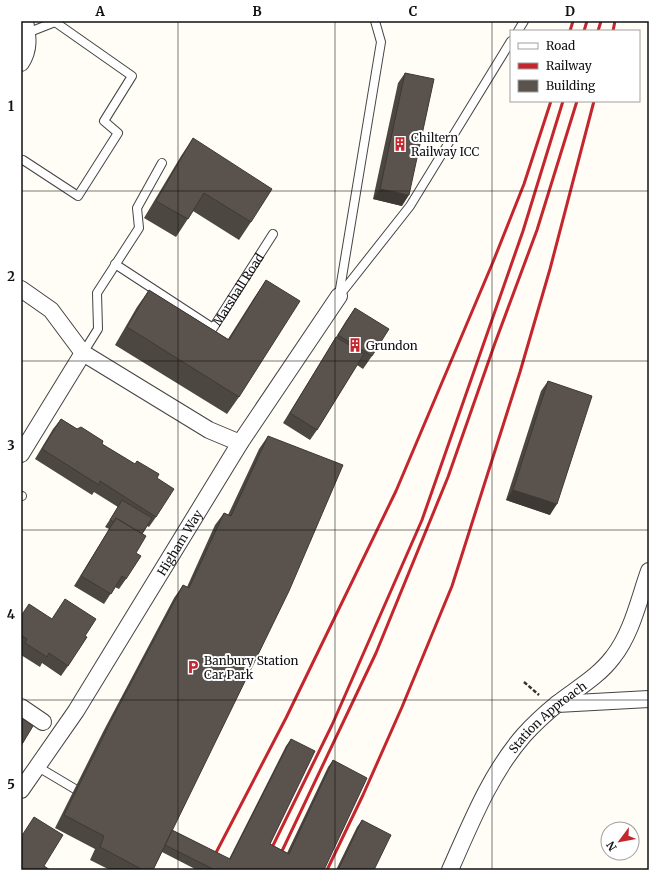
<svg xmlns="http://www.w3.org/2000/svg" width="670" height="891" font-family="Merriweather,serif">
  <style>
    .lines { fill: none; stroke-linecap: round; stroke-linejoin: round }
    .lane-casing { stroke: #444; stroke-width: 10 }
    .street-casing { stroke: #444; stroke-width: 18 }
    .path { stroke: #333; stroke-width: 2.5; stroke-dasharray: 4 2; stroke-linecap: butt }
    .lane { stroke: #fff; stroke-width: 8 }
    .street { stroke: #fff; stroke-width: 16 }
    .rail { stroke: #c4262e; stroke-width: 3 }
    .wall { fill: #4d4742 }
    .shaded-wall { fill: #3f3936 }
    .building { fill: #5a524d; stroke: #3f3936 }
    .grid { fill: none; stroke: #111; stroke-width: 1; stroke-opacity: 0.55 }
    .labels { text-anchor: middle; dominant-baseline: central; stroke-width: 4; stroke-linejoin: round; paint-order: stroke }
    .poi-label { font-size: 12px; fill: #111; stroke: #fff; text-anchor: start }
    .street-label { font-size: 12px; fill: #111; stroke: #fff }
    .neatline { fill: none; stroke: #111; stroke-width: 1.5 }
    .grid-label { font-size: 13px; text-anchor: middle; font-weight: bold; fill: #111 }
  </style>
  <rect width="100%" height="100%" fill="#fffdf5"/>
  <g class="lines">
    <defs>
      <g id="lane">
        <path d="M 518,31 L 524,21"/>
        <path d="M 23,160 L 78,196 L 118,133 L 104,121 L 132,76 L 55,22 L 27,33"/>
        <path id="s1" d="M 115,264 L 213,328 L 273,234"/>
        <path d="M 339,295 L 381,42 L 375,21"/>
        <path d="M 339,296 L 410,206 L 511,41"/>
        <path d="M 83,353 L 98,329 L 97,293 L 139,228 L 137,208 L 162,163"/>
        <path d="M 21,496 L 22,496"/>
        <path d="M 38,767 L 75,789"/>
      </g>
      <g id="street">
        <path d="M 21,63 C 30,49 28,37 25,21"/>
        <path d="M 21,289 L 51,310 L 83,353 L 209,430 L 240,443"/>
        <path d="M 21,454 L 83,353"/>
        <path d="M 557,704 L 649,699"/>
        <path d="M 21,707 L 43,722"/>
        <path id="s2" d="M 21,790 L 76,711 L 240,443 L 339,296"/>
        <path id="s3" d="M 450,870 C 471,823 490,774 524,735 C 534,724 546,713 557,704 C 576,689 598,677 613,657 C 632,633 639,599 649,571"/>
      </g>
    </defs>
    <use href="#lane" class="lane-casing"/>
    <use href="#street" class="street-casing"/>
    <path class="path" d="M 524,682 L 539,695"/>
    <use href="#lane" class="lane"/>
    <use href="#street" class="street"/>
    <path class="rail" d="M 570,31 L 573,21
      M 584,31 L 587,21
      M 598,31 L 601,21
      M 613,31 L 615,21
      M 207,870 L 286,718 L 396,491 L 493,262 L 524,184 L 551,101
      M 261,870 L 332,725 L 422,520 L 523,231 L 563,101
      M 273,870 L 376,653 L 448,477 L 495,343 L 537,230 L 577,101
      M 327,870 L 363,795 L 402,707 L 452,586 L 520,372 L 550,269 L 594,101"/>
  </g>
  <path class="wall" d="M 405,73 L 402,206 L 373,199 L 398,83 Z
    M 193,138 L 251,222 L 239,240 L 193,211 L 176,237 L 144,218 L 181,156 Z
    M 266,280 L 239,397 L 227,414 L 115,345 L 137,307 L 149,290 L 228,339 L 254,298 Z
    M 355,308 L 372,356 L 363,369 L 357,365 L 317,430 L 310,440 L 283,423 L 346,321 Z
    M 548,381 L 550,515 L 506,500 L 541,391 Z
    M 61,419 L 157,478 L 156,517 L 149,527 L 147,526 L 142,534 L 126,579 L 119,589 L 115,587 L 104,604 L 74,586 L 109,529 L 105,527 L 118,507 L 94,492 L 92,495 L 35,459 L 53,429 Z
    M 268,436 L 172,830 L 229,859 L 286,746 L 291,739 L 270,844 L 287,853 L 328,767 L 333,760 L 324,870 L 197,870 L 162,852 L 153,870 L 110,870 L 90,860 L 95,849 L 55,828 L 104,730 L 174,598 L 183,585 L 187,587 L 215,525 L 224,513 L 228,515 L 259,449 Z
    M 21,615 L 51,619 L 85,636 L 68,666 L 61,676 L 42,663 L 40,667 L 21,655 Z
    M 362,820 L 374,870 L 336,870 L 357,827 Z"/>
  <path class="shaded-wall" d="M 380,189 L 409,195 L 402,206 L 373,199 Z
    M 513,490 L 557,504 L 550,515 L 506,500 Z"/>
  <path class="building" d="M 405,73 L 434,79 L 409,195 L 380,189 Z
    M 193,138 L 272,189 L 251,222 L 204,193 L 188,219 L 156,201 Z
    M 266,280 L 300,301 L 239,397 L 127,327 L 149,290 L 229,340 Z
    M 355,308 L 389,329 L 372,356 L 338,335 Z
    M 336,337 L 364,354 L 317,430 L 290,413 Z
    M 548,381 L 592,396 L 557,504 L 513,490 Z
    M 61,419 L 77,429 L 81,427 L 103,441 L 102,444 L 135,464 L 137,461 L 159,474 L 157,478 L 174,489 L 156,517 L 100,481 L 99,485 L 42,449 Z
    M 268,436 L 343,465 L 289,591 L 153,870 L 143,870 L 100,847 L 104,836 L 64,815 L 113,717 L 183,585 L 189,588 L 224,513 L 231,516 Z
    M 122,500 L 152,518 L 142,534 L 116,518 L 114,522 L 110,520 Z
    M 116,518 L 146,536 L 136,553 L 141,556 L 126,579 L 122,576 L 111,594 L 81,576 Z
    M 65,599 L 96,619 L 85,636 L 87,637 L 68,666 L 49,653 L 47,657 L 25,643 L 27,639 L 21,635 L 21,616 L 29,604 L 52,619 Z
    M 21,718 L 33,726 L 21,746 Z
    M 291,739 L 315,751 L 270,844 L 289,854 L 333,760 L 367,778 L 324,870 L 215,870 L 165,845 L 172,830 L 230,859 Z
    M 34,817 L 63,835 L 44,866 L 50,870 L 21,870 L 21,837 Z
    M 362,820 L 391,835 L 374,870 L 338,870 Z"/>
  <path class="grid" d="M 178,21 L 178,870M 335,21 L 335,870M 492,21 L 492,870M 21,191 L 649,191M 21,361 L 649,361M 21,530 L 649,530M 21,700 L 649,700"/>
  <defs>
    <symbol id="building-bare" viewBox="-9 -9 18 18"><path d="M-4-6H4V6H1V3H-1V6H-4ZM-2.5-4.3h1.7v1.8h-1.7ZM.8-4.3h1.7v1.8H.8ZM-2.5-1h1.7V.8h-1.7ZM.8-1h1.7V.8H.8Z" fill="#c4262e" stroke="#fff" stroke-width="2.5" paint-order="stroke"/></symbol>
    <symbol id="parking-bare" viewBox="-9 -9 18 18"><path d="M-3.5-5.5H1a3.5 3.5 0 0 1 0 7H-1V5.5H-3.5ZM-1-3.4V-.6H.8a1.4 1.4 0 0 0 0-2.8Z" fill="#c4262e" stroke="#fff" stroke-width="2.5" paint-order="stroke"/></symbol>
  </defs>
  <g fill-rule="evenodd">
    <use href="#building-bare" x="390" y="134" width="20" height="20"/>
    <use href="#building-bare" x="345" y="335" width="20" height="20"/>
    <use href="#parking-bare" x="183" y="657" width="20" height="20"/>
  </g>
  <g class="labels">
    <g class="poi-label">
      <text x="411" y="137">Chiltern<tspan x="411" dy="14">Railway ICC</tspan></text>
      <text x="366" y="345">Grundon</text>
      <text x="204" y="660">Banbury Station<tspan x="204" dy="14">Car Park</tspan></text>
    </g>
    <g class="street-label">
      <text stroke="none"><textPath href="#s1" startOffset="163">Marshall Road</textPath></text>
      <text stroke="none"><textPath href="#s2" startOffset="294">Higham Way</textPath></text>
      <text stroke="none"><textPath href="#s3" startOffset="184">Station Approach</textPath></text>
    </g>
  </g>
  <rect width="670" height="891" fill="none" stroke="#ffffff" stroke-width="44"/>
  <rect x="510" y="30" width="130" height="72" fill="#ffffff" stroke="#a0a0a0"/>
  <rect x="518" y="43" width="20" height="6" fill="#ffffff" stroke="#a0a0a0"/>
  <text x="546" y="50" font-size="12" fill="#111111">Road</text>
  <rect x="518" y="63" width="20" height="6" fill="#c4262e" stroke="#a0a0a0"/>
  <text x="546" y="70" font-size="12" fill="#111111">Railway</text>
  <rect x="518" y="80" width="20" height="12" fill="#5a524d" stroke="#a0a0a0"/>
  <text x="546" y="90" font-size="12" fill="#111111">Building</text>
  <g transform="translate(620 841) rotate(238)"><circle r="19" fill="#ffffff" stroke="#a0a0a0"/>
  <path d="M0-3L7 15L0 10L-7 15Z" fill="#c4262e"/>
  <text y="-6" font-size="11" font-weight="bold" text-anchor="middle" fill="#111111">N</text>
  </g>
  <rect x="22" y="22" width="626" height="847" class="neatline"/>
  <g class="grid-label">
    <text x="100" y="16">A</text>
    <text x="257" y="16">B</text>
    <text x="413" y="16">C</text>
    <text x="570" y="16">D</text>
    <text x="11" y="111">1</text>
    <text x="11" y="281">2</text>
    <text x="11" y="450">3</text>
    <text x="11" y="619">4</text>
    <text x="11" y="789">5</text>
  </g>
</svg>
